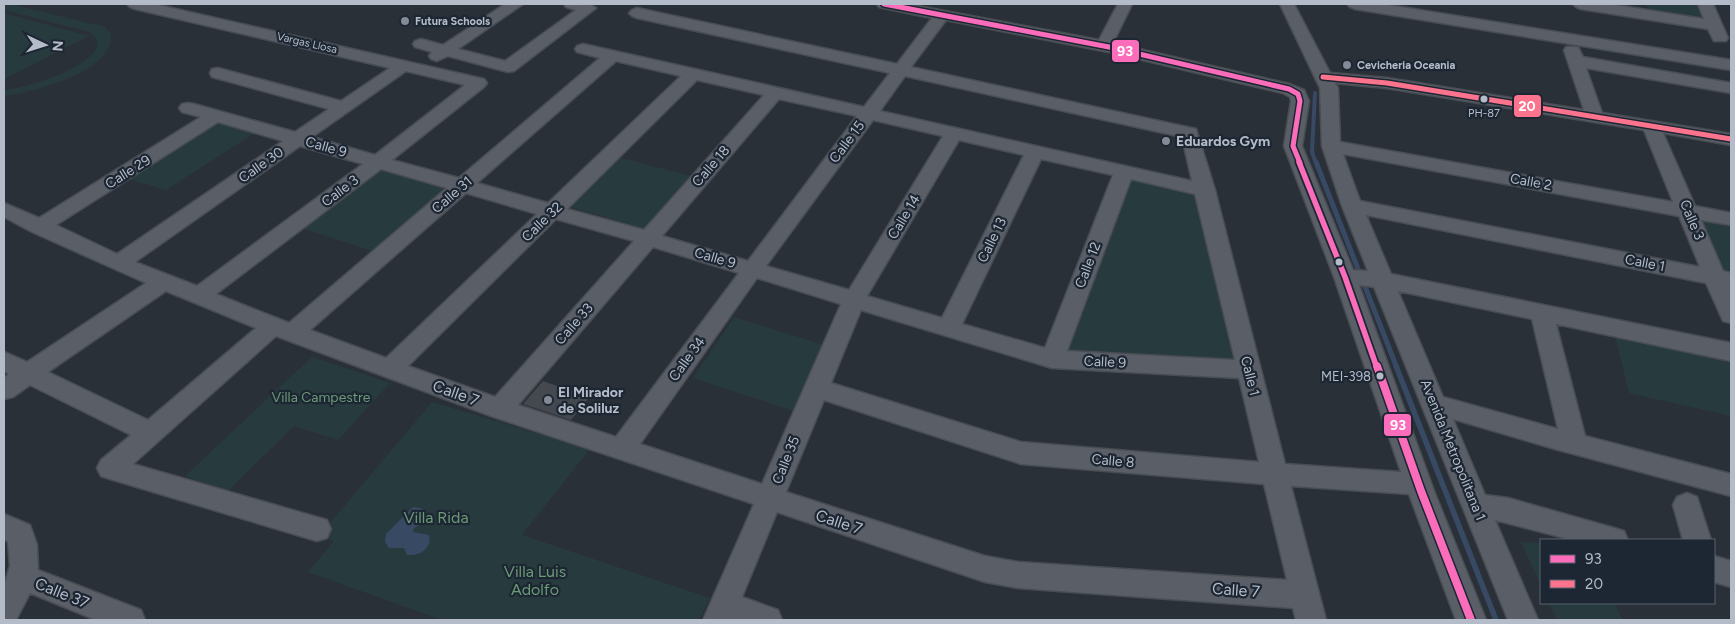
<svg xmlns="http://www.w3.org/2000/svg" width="1735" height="624" font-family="Figtree,sans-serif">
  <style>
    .green { fill: #273a3e }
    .water { fill: #384963 }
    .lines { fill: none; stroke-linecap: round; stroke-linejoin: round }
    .stream-far2 { stroke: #384963; stroke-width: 4 }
    .stream-far1 { stroke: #384963; stroke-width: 5 }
    .stream { stroke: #384963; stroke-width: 5.5 }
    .building { fill: #444950 }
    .minor-casing { stroke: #484c53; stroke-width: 3 }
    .minor { fill: #5a5e66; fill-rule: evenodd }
    .bus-1-far2-casing { stroke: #1d2633; stroke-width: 8 }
    .bus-1-far1-casing { stroke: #1d2633; stroke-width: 9 }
    .bus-1-casing { stroke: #1d2633; stroke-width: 11 }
    .bus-2-casing { stroke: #1d2633; stroke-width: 8 }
    .bus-1-far2 { stroke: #fb6dba; stroke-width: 5 }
    .bus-1-far1 { stroke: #fb6dba; stroke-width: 5.5 }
    .bus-1 { stroke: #fb6dba; stroke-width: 8 }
    .bus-2 { stroke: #fc738d; stroke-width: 5 }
    .poi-dot { fill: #848b96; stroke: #1d2633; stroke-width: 2 }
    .bus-dot { fill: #b4bcc9; stroke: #1d2633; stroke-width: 2 }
    .labels { text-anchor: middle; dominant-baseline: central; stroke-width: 4.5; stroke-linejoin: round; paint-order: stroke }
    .far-poi-label { font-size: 11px; font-weight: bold; fill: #b4bcc9; stroke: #1d2633; text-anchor: start }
    .far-street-label { font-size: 11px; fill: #b4bcc9; stroke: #1d2633 }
    .far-bus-label { font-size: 11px; fill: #b4bcc9; stroke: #1d2633 }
    .bus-label { font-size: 13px; fill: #b4bcc9; stroke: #1d2633; text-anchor: end }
    .poi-label { font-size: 14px; font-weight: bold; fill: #b4bcc9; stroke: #1d2633; text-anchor: start }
    .street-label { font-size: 14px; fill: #b4bcc9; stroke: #1d2633 }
    .park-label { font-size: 14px; fill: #6b9a76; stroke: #1d2633 }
    .near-street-label { font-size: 16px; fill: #b4bcc9; stroke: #1d2633 }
    .near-park-label { font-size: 16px; fill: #6b9a76; stroke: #1d2633 }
    .line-badge { stroke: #1d2633; stroke-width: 2 }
    .badge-label { font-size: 14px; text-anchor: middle; font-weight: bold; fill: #fff }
  </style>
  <rect width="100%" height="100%" fill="#2a3038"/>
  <path class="green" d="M 4,4 L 11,4 L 105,27 L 111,34 C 115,72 32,92 4,96 L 4,90 C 18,88 32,85 45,80 C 60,75 119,51 89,32 L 4,10 Z
    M 1646,4 L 1702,4 L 1709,22 L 1649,12 Z
    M 4,13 L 89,36 L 4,79 Z
    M 213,122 L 253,134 L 166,190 L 126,178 Z
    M 618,157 L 695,177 L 646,229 L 570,207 Z
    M 379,168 L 449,189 L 375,252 L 301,228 Z
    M 1128,178 L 1202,195 L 1237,366 L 1067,354 Z
    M 1698,217 L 1731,223 L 1731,273 L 1723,271 Z
    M 734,317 L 824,345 L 794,411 L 693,378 Z
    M 1615,336 L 1731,360 L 1731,416 L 1629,393 Z
    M 312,357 L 390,383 L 338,440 L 294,426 L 227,492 L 185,476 Z
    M 432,402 L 590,449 L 522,535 L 710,598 L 699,620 L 442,620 L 308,572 L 334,541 L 320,535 Z
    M 1521,542 L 1541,543 L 1541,586 Z
    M 1549,603 L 1614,603 L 1623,620 L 1557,620 Z"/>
  <path class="water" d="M 413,507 L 420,508 L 427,512 L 422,524 L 414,528 L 413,532 L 429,535 C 432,549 420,556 407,555 L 404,548 L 389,548 L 385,542 L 386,534 Z"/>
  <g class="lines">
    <path class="stream-far2" d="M 1315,93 L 1312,152 L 1316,163"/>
    <path class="stream-far1" d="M 1316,162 L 1397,368"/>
    <path class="stream" d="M 1396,366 L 1496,620"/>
  </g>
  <path class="building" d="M 543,381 L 566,389 L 589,398 L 571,420 L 523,404 Z"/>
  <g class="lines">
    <defs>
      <path id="minor" d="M 127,4 L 154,4 L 484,79 L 487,83 L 484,87 L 392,160 L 459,178 L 600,58 L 577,52 L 575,49 L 577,46 L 583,44 L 864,107 L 890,73 L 637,18 L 632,16 L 629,13 L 632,10 L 637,8 L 897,64 L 932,18 L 879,7 L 877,4 L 907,4 L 1099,40 L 1118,4 L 1132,4 L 1113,43 L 1289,84 L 1304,90 L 1309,101 L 1302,146 L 1353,270 L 1368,271 L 1342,206 L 1322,146 L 1320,88 L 1280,4 L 1294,4 L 1330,73 L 1387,78 L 1584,110 L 1564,50 L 1566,47 L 1578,47 L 1583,57 L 1731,83 L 1731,93 L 1586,68 L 1602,113 L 1731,134 L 1731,145 L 1663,133 L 1695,206 L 1731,213 L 1731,225 L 1701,220 L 1723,271 L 1731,273 L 1731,323 L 1723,321 L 1706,283 L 1366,215 L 1391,274 L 1731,343 L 1731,361 L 1556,324 L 1585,436 L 1731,474 L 1731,496 L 1555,449 L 1453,419 L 1485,495 L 1508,498 L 1614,528 L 1624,531 L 1628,540 L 1572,540 L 1495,520 L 1538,620 L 1508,620 L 1374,287 L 1359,285 L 1434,491 L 1486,620 L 1456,620 L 1409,494 L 1291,486 L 1326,620 L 1296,620 L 1293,608 L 1018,588 L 985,582 L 777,512 L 742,597 L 778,610 L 782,620 L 703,620 L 754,504 L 491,416 L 276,336 L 133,464 L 327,520 L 331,529 L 327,538 L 317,541 L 110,479 L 101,476 L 97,468 L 101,460 L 131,435 L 30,385 L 13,397 L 4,399 L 4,378 L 9,374 L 4,371 L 4,352 L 27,362 L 146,283 L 32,232 L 4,217 L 4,203 L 39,218 L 201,117 L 182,112 L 179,108 L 182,104 L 188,103 L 194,104 L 295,132 L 329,109 L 212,77 L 210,73 L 212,69 L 218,68 L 341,101 L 390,68 L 135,9 L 130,7 ZM 946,20 L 1109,52 L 1283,93 L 1290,97 L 1291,101 L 1284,146 L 1334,277 L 1401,472 L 1285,464 L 1215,190 L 1196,129 L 911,67 ZM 616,61 L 681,76 L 548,203 L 477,183 ZM 406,71 L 465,85 L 375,155 L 312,137 ZM 905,76 L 1182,137 L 1192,181 L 880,111 ZM 697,80 L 764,95 L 644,230 L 567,209 ZM 1335,83 L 1387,88 L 1644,130 L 1673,202 L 1340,142 L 1338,88 ZM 779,99 L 857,116 L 748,261 L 662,236 ZM 873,120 L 943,136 L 849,290 L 766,266 ZM 218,122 L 283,141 L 117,254 L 56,225 ZM 959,140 L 1024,155 L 942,318 L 867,296 ZM 300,146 L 363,164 L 197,286 L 135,262 ZM 1343,154 L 1679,216 L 1700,267 L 1360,201 ZM 1041,159 L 1113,175 L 1045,348 L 962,324 ZM 381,169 L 447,188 L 289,323 L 216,294 ZM 1131,179 L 1195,194 L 1235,360 L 1067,351 ZM 466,193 L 537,214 L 386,358 L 310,330 ZM 556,219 L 634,241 L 495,397 L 408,366 ZM 653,247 L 739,273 L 616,437 L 518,405 ZM 757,278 L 841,304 L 762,484 L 640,444 ZM 166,291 L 256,328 L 148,420 L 48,372 ZM 1398,291 L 1532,319 L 1558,429 L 1443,397 ZM 861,310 L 1052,368 L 1239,378 L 1259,462 L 1021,442 L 831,383 ZM 824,400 L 1021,464 L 1264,484 L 1287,580 L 1018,562 L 985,556 L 786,492 Z
        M 505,4 L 523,4 L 458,49 L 505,61 L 576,10 L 566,7 L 564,4 L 589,4 L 596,8 L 514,71 L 508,72 L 448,56 L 437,61 L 431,59 L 429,56 L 432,52 L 415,47 L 413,44 L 415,41 L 421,39 L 443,45 Z
        M 1347,4 L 1382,4 L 1731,60 L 1731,70 L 1355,9 L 1350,7 Z
        M 1573,4 L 1609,4 L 1704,19 L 1698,4 L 1713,4 L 1728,38 L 1726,41 L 1714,41 L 1708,29 L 1581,9 L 1576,7 Z
        M 1687,493 L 1697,497 L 1711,540 L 1683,540 L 1673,505 L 1677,497 Z
        M 4,514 L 30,525 L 37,545 L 38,570 L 141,610 L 145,620 L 96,620 L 30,593 L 16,620 L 4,620 L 4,585 L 10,566 L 8,542 L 4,539 Z
        M 1714,556 L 1731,561 L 1731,587 L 1714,582 Z"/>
    </defs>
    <use href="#minor" class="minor-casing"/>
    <use href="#minor" class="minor"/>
    <defs>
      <path id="bus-1-far2" d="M 884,4 L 1109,47 L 1289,89 L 1298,94 L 1300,101 L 1293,146 L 1300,163"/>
      <path id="bus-1-far1" d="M 1299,162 L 1345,277 L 1377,368"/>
      <path id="bus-1" d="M 1377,366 L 1421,491 L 1471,620"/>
      <path id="bus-2" d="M 1323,77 L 1387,83 L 1731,139"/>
    </defs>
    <use href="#bus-1-far2" class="bus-1-far2-casing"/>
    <use href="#bus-1-far1" class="bus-1-far1-casing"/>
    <use href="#bus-1" class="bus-1-casing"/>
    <use href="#bus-2" class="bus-2-casing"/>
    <use href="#bus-1-far2" class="bus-1-far2"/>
    <use href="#bus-1-far1" class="bus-1-far1"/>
    <use href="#bus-1" class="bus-1"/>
    <use href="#bus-2" class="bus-2"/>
  </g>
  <g class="poi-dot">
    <circle cx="405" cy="21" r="5"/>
    <circle cx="1347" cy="65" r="5"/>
    <circle cx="1166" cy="141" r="5"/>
    <circle cx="548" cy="400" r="5"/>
  </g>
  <g class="bus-dot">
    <circle cx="1484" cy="99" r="4.5"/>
    <circle cx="1339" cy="262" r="4.5"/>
    <circle cx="1380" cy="376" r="4.5"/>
  </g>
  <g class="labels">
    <g class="far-poi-label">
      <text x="415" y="21">Futura Schools</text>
      <text x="1357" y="65">Cevicheria Oceania</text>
    </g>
    <g class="far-street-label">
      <text transform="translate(307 43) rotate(13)">Vargas Llosa</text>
    </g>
    <g class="far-bus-label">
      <text x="1484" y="113">PH-87</text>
    </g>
    <g class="bus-label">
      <text x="1371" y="376">MEI-398</text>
    </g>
    <g class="poi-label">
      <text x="1176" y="141">Eduardos Gym</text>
      <text x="558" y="392">El Mirador<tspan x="558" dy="16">de Soliluz</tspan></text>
    </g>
    <g class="street-label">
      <text transform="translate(847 142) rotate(-53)">Calle 15</text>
      <text transform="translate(326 147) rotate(16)">Calle 9</text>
      <text transform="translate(261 165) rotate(-35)">Calle 30</text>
      <text transform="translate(711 166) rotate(-49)">Calle 18</text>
      <text transform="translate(128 172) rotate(-32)">Calle 29</text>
      <text transform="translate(1531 182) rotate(10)">Calle 2</text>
      <text transform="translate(340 191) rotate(-37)">Calle 3</text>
      <text transform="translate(452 195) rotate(-41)">Calle 31</text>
      <text transform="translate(904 217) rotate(-59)">Calle 14</text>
      <text transform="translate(1692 220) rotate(67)">Calle 3</text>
      <text transform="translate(542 222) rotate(-44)">Calle 32</text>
      <text transform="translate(992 240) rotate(-64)">Calle 13</text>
      <text transform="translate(715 258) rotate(16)">Calle 9</text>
      <text transform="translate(1645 263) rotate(11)">Calle 1</text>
      <text transform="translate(1088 265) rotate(-69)">Calle 12</text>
      <text transform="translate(574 324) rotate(-49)">Calle 33</text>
      <text transform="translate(687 359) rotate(-54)">Calle 34</text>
      <text transform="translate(1105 362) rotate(3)">Calle 9</text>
      <text transform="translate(1250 376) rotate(76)">Calle 1</text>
      <text transform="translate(1453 450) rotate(68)">Avenida Metropolitana 1</text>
      <text transform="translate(786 460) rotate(-68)">Calle 35</text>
      <text transform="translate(1113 461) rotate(5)">Calle 8</text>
    </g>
    <g class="park-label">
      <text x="321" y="397">Villa Campestre</text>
    </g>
    <g class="near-street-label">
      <text transform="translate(456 393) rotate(20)">Calle 7</text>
      <text transform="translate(839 522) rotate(18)">Calle 7</text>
      <text transform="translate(1236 590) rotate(4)">Calle 7</text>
      <text transform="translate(62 593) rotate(22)">Calle 37</text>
    </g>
    <g class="near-park-label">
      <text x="436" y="517">Villa Rida</text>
      <text x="535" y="571">Villa Luis<tspan x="535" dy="18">Adolfo</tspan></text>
    </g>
  </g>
  <g class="line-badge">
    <rect x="1111" y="39" width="29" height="24" rx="5" fill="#fb6dba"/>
    <rect x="1513" y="94" width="29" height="24" rx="5" fill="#fc738d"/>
    <rect x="1383" y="413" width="29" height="24" rx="5" fill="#fb6dba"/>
  </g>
  <g class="badge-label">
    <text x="1125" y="56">93</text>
    <text x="1527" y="111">20</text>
    <text x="1398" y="430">93</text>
  </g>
  <rect width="1735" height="624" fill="none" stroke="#b4bcc9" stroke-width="10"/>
  <rect x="1540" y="539" width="175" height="65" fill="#1d2633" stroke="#59626f"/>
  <rect x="1550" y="555" width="25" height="8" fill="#fb6dba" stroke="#59626f"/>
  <text x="1585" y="564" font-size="15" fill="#b4bcc9">93</text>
  <rect x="1550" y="580" width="25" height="8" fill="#fc738d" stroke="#59626f"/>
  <text x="1585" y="589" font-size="15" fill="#b4bcc9">20</text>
  <g transform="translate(45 45) rotate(94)" stroke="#1d2633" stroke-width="4" paint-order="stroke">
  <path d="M0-4L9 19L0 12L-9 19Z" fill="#b4bcc9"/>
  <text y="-8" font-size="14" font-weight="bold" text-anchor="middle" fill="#b4bcc9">N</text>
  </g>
</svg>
